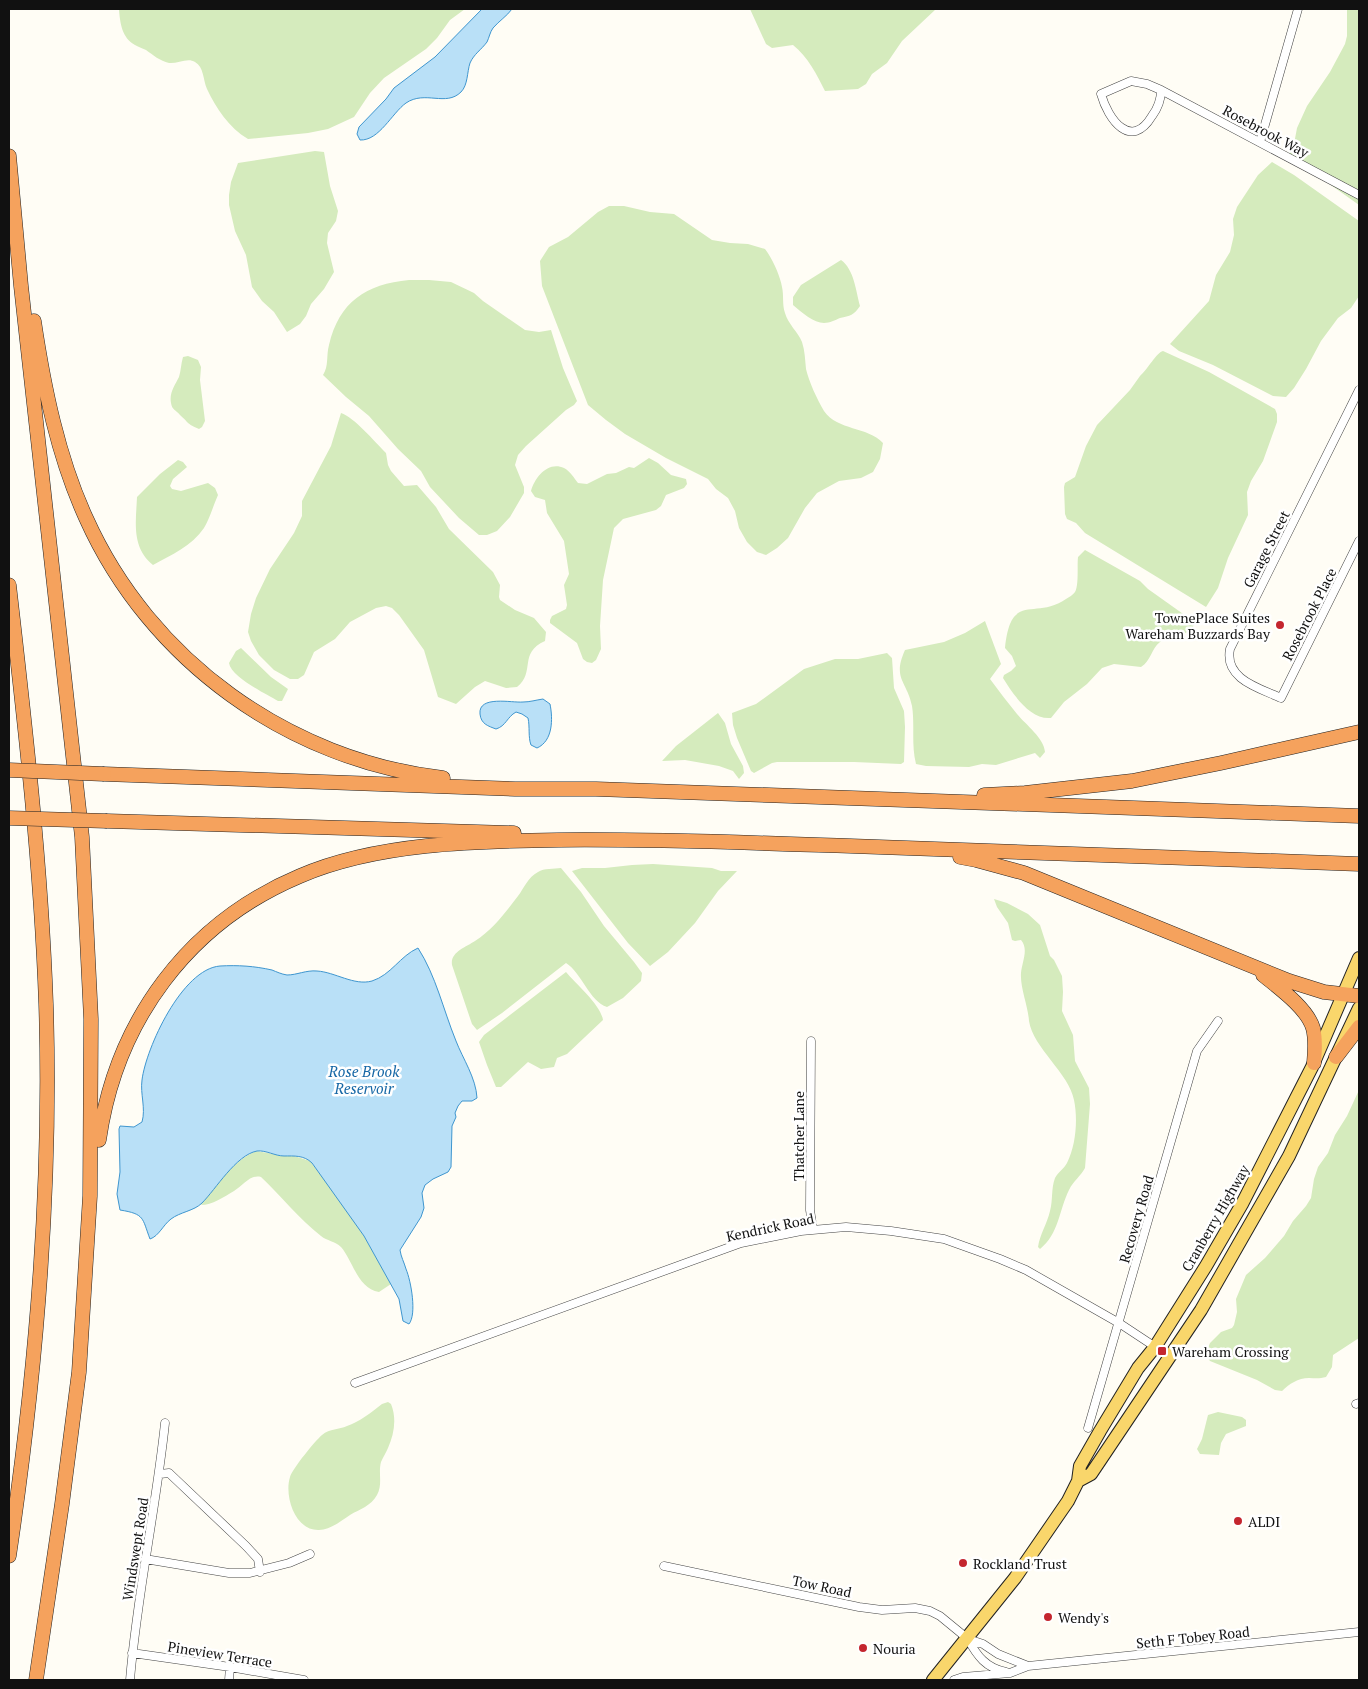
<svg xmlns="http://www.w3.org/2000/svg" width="1368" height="1689" font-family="'PT Serif',serif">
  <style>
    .green { fill: #d5ebbd }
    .water { fill: #b9e0f7; stroke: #3f96cf }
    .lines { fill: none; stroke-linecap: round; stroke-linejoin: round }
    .street-casing { stroke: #444; stroke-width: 9 }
    .primary-casing { stroke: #222; stroke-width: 14 }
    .highway-casing { stroke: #222; stroke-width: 15 }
    .street { stroke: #fff; stroke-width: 8 }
    .primary { stroke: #f9d66b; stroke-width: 12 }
    .highway { stroke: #f5a25d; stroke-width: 14 }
    .highway-bridge-casing { stroke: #222; stroke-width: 15; stroke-linecap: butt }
    .highway-bridge { stroke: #f5a25d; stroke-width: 14 }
    .poi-dot { fill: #c4262e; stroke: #fff; stroke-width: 2 }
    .labels { text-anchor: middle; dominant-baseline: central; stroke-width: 5; stroke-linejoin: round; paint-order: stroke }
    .street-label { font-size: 14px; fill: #111; stroke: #fff }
    .poi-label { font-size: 14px; fill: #111; stroke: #fff; text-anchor: start }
    .water-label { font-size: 15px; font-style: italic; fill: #1768a6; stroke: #fff }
  </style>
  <rect width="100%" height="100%" fill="#fffdf5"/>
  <path class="green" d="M 119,9 L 465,9 L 450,20 L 437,38 L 426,49 L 384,78 L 370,93 L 354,117 L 328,129 L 308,133 L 248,139 C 229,128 216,108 207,89 C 203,80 204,67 195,62 C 188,57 177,64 169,63 C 160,61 153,55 146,50 C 142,48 138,47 135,45 C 122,38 120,23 119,9 Z
    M 750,9 L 936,9 L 902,41 L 887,63 L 872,74 L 866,84 L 858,89 L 825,91 C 817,75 808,57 793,45 L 772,48 L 766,44 Z
    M 1347,9 L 1359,9 L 1359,205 L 1290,156 L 1289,153 L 1294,144 L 1297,128 L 1307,106 L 1330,72 L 1345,44 L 1347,36 Z
    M 315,151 L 324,152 L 330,186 L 338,211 L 336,221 L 328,233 L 327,243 L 334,272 L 324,289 L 311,304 L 306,316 L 300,324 L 287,332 L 274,312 L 262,301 L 252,287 L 246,255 L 235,231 L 229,205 L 229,195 L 231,182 L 238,163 Z
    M 1272,162 L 1294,175 L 1359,221 L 1359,296 L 1351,308 L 1338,318 L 1321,341 L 1306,369 L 1294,388 L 1286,397 L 1273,396 L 1213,365 L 1179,351 L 1170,344 L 1209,301 L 1216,275 L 1230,252 L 1234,235 L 1233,219 L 1237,207 L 1258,175 Z
    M 609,206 L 624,206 L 650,212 L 674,214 L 712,240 L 730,243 L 748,244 L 765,249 C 772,258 780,275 782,287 C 784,296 782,304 785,313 C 788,324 798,332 802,342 C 805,351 805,360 806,369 C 809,382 817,399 824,411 C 838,431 867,426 883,443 L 880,459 L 873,472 L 861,478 L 839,481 L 817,493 L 805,508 L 788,538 L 777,548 L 766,555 L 757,552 L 747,542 L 739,528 L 735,511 L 728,498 L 716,489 L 708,479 L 666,458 L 625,434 L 606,420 L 588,405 L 542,286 L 540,261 L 549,247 L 568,237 L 598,212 Z
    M 841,260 C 854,269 856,291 860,306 C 854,315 850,316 840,318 C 835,320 830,323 824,323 C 814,323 801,312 793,305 L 793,297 L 801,285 Z
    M 409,280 L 429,280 L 451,282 L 474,293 L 483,301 L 525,330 L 539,332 L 551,330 L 563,368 L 577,401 L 574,405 L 566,410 L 526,446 L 518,455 L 515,465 L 524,487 L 524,493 L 510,517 L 497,531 L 487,535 L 479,535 L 459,518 L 430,487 L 421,471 L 398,449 L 369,416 L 346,397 L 323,375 C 329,366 326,356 329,345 C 339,302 366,284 409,280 Z
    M 1163,351 L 1209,372 L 1275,409 L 1277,414 L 1277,422 L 1263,461 L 1251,481 L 1247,492 L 1248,515 L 1228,558 L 1218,588 L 1206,607 L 1085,533 L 1076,523 L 1067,519 L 1065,514 L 1064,487 L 1065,483 L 1075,477 L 1086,446 L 1097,425 L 1130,390 L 1140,376 C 1148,369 1156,353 1163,351 Z
    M 188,356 L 198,360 L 201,367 L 200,380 L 205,421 L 202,427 L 199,429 C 187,424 189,423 180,415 C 176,410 172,410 171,403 C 169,393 175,385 179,377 C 181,370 181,364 183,357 Z
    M 341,413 C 354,417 375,442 386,453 L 388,465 L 391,471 L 404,486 L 417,485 L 436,507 L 449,529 L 493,572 L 500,585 L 499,597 L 500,600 L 515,610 L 534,618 L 546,632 L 545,641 C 518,653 536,672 517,687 L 506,688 L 485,681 L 475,687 L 456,704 L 438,697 L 424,650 L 399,615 L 392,608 L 386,606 L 376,608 L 350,622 L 335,639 L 314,652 L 304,675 L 298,679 L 290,679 L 274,670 L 259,655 L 251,641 L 248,632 L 251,614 L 256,598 L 270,569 L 294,533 L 302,516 L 302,501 L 331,446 Z
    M 649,458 L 658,463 L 671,475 L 686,479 L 687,484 L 684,488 L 666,495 L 661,506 L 656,510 L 623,519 L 614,528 L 603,580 L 600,626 L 601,649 L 596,660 L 592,663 L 587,662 L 583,659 L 577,643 L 550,623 L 550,620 L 552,616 L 566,609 L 567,605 L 564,585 L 569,574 L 564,541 L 547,513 L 545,500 L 535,497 L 531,491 C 535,477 548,461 564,468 C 570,471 574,478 578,483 L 587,484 L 607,474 L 616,473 L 629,467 L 634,468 Z
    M 178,460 L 183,462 L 187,467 L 173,479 L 170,486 L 172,489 L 181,491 L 208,483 L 215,488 L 218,495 C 213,506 210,518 204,528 C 192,546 171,555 153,565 C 131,547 136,522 137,497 L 160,474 Z
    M 1085,550 L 1140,581 L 1148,589 L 1186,616 L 1193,620 C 1198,636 1170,635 1160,642 C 1151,649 1151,661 1141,667 L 1114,664 L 1102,668 L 1087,684 L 1064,702 L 1051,718 C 1030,720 1013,694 1003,678 L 1004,675 L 1011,671 L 1016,666 L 1012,656 L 1005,648 C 1011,590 1034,621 1066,599 C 1069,597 1073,595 1075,592 C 1079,586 1077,565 1078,557 Z
    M 985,621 L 1001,664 L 990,679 C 999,691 1008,703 1017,714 C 1026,725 1044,738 1045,752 L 1040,758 L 1035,753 L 996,765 L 982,764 L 969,767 L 926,766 L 916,764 C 911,745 915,725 912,706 C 907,681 892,679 905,650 L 944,642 L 965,633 Z
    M 241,648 L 271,677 L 288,689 L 282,701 L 278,701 C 266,694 231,677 229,663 L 236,651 Z
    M 887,653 L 892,658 L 894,688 L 904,711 L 905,727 L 904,762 L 901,764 L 854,762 L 777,762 L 772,763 L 754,773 L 751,771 L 737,738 L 733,725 L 732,713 L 756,704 L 804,669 L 835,659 L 858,659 Z
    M 718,713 L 725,723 L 731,744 L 743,766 L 744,773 L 739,779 L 733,771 L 719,766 L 685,760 L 662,761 L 676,746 Z
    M 653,864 L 712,868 L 721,871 L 737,871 L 718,891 L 695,923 L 668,952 L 650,966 L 628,943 L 572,871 L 582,868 L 605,868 L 632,865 Z
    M 561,868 L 581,892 L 604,926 L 634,962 L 642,973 L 641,981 L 623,998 L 607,1007 C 590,1002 581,972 566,963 L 502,1013 L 477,1030 L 472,1024 L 452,965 C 450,952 466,947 475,941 C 493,929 505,913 518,896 C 524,888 528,877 538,872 C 544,868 554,869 561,868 Z
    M 994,899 L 1007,903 L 1028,914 L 1040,925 L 1050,956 L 1054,960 L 1062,976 L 1063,992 L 1062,1011 L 1073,1035 L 1075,1061 L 1089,1088 L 1090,1104 L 1085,1168 C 1081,1176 1073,1181 1069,1190 C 1059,1210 1059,1234 1040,1249 L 1038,1247 C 1040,1234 1047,1224 1050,1211 C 1053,1201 1051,1188 1055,1178 C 1058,1172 1064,1169 1067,1163 C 1076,1145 1078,1119 1074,1100 C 1069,1073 1033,1048 1029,1021 C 1028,1005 1020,988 1021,973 C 1022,962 1029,949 1021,940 L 1015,941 L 1012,940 L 1008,923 L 997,907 Z
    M 566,972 C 576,984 601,1005 603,1020 L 567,1054 L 557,1058 L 554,1067 L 541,1069 L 528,1062 L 501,1087 L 496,1087 L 487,1065 L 479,1042 L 484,1035 Z
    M 1359,1090 L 1359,1338 L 1333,1355 L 1332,1367 L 1326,1377 C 1319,1379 1315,1378 1309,1378 C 1298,1378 1289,1384 1282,1391 L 1275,1390 L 1257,1380 L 1210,1361 L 1207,1357 L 1208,1348 L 1210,1343 L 1221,1332 L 1232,1328 L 1234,1325 L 1237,1312 L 1236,1299 L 1246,1275 L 1265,1258 L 1284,1236 L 1293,1221 L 1306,1206 L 1311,1198 L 1314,1179 L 1318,1167 L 1328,1153 L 1335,1135 L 1347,1116 Z
    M 256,1151 L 285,1156 L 291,1155 L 310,1161 L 344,1206 L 364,1236 L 391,1284 L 379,1292 C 358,1289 353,1261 341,1247 C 335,1241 327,1241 321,1236 C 300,1220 280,1195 261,1177 C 250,1174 243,1186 234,1191 C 224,1197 212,1205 201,1205 C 215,1186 234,1160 256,1151 Z
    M 388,1402 L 391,1404 C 397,1419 394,1434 388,1448 C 386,1453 383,1457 381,1462 C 378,1473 383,1484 377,1495 C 371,1506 360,1509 350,1515 C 341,1521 330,1530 319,1530 C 295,1531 284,1496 290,1477 C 293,1468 315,1441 322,1435 C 330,1428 339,1430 347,1426 C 359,1422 372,1412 382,1404 Z
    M 1218,1412 L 1242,1417 L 1246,1420 L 1246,1426 L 1226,1434 L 1221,1443 L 1219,1455 L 1200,1454 L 1197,1449 L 1202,1439 L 1208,1415 Z"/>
  <path class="water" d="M 482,9 L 512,9 C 507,16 499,21 493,28 C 490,32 489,38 487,42 C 481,50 474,54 470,63 C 467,72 468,85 461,92 C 446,107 425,90 406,103 C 392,113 379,141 360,140 L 357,134 L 359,127 L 386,99 L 394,88 L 435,57 Z
    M 543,699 L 550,704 C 553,719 553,741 537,748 L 531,745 C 528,737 530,727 528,718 L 522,714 L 516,712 C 507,717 506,726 496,729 C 488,726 481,724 480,714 C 478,695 512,703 523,702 C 530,702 536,700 543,699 Z
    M 418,948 C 436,976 443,1009 456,1041 C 463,1059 476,1078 477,1098 L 472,1101 L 462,1101 L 458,1106 L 455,1113 L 456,1117 L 452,1126 L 451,1167 L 448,1172 L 433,1179 L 425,1185 L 422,1193 L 424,1208 L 421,1217 L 400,1250 C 401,1257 404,1262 406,1269 C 411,1281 417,1314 409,1324 L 403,1321 L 399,1299 L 364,1236 L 312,1163 C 304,1155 294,1156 284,1156 C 275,1156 266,1150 257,1151 C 236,1155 216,1189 202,1203 C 194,1211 180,1212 171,1219 C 163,1225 159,1236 150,1239 C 142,1218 145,1214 120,1210 L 117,1194 L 120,1172 L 119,1129 L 120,1126 L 134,1127 L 142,1122 C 146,1108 140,1094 142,1080 C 146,1048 182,969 220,966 C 238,965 254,966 272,970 C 277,972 281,974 287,975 C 297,975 306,970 317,971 C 335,972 354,986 372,981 C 391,975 400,956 418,948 Z"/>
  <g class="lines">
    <defs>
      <path id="street" d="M 1131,81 L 1147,84 L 1161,90 C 1161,101 1158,108 1152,116 C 1131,151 1108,119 1101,94 Z
        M 1161,90 L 1359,195
        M 1260,142 L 1298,9
        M 1359,390 L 1230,649 C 1224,679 1259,688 1281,698 L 1359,541
        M 811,1041 L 810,1210 L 813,1230
        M 355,1383 L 741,1243 L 801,1231 L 846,1227 L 891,1231 L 944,1239 L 1000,1259 L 1026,1270 L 1119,1323 L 1169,1356
        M 1356,1404 L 1359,1403
        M 1088,1428 L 1197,1051 L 1218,1021
        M 160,1474 L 169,1473 L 246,1546 L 258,1559 L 260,1572
        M 145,1559 L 229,1573 L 250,1573 L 289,1563 L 310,1554
        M 664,1566 L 859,1607 L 882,1610 L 915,1608 L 930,1611 L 940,1616 L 968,1639 L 983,1644 L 998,1654 L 1028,1666
        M 968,1639 C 977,1656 986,1668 1006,1672
        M 132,1653 L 230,1667 L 304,1680
        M 130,1680 C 137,1594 156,1509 165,1423
        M 229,1680 L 230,1667
        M 954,1680 L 963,1677 L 1010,1673 L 1028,1666 L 1359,1632"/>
      <path id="primary" d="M 1078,1481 L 1091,1474 L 1201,1310 L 1289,1156 L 1359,1008
        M 933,1680 L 1015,1578 L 1068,1501 L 1078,1481 L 1080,1466 L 1100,1431 L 1138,1368 L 1155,1347 L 1206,1266 L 1242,1204 L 1312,1067 L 1359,958"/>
      <path id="highway" d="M 9,156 L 21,286 L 82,837 L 91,1019 L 90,1196 L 79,1372 L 62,1504 L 36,1680
        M 34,321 C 44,388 58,457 86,518 C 150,661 289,760 443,778
        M 9,585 C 25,724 41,864 46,1004 C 52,1189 36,1374 9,1556
        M 104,774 L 515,789 L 596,789 L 1359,816
        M 984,795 L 1025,793 L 1132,781 L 1221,763 L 1359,732
        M 107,821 L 514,833
        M 960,857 L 976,860 L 1024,873 L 1289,981 L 1324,992 L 1359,996
        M 1263,975 C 1279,988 1307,1008 1313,1028 C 1316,1039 1315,1052 1314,1063
        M 1336,1057 L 1359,1027
        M 99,1140 C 116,1021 188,923 300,876 C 376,843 475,841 558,840 C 646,839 733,842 820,845 C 1000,851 1180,858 1359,864"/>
    </defs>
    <use href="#street" class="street-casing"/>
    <use href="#primary" class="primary-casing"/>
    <use href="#highway" class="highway-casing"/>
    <use href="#street" class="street"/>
    <use href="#primary" class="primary"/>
    <use href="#highway" class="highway"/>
    <defs>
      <path id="highway-bridge" d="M 9,770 L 104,774
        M 9,818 L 107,821"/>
    </defs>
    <use href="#highway-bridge" class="highway-bridge-casing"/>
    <use href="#highway-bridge" class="highway-bridge"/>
  </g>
  <g class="poi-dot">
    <circle cx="1280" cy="625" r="5"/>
    <rect x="1157" y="1346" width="10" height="10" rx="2.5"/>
    <circle cx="1238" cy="1521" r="5"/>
    <circle cx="963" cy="1563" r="5"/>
    <circle cx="1048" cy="1617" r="5"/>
    <circle cx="863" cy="1648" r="5"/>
  </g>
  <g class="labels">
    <g class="street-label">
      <text transform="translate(1266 131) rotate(28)">Rosebrook Way</text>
      <text transform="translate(1266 549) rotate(-63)">Garage Street</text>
      <text transform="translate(1309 614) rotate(-63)">Rosebrook Place</text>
      <text transform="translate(798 1136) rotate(-90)">Thatcher Lane</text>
      <text transform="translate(1215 1218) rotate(-60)">Cranberry Highway</text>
      <text transform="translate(1136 1219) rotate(-74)">Recovery Road</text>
      <text transform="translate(770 1227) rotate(-12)">Kendrick Road</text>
      <text transform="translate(135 1549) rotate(-81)">Windswept Road</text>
      <text transform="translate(822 1586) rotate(12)">Tow Road</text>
      <text transform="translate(1193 1637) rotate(-6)">Seth F Tobey Road</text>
      <text transform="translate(220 1654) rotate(9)">Pineview Terrace</text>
    </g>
    <g class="poi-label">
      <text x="1270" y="617" text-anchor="end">TownePlace Suites<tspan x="1270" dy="16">Wareham Buzzards Bay</tspan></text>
      <text x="1172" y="1351">Wareham Crossing</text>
      <text x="1248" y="1521">ALDI</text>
      <text x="973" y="1563">Rockland Trust</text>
      <text x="1058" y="1617">Wendy's</text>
      <text x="873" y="1648">Nouria</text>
    </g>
    <g class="water-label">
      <text x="364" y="1071">Rose Brook<tspan x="364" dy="17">Reservoir</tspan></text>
    </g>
  </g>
  <rect width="1368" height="1689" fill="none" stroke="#111111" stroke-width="20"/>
</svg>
